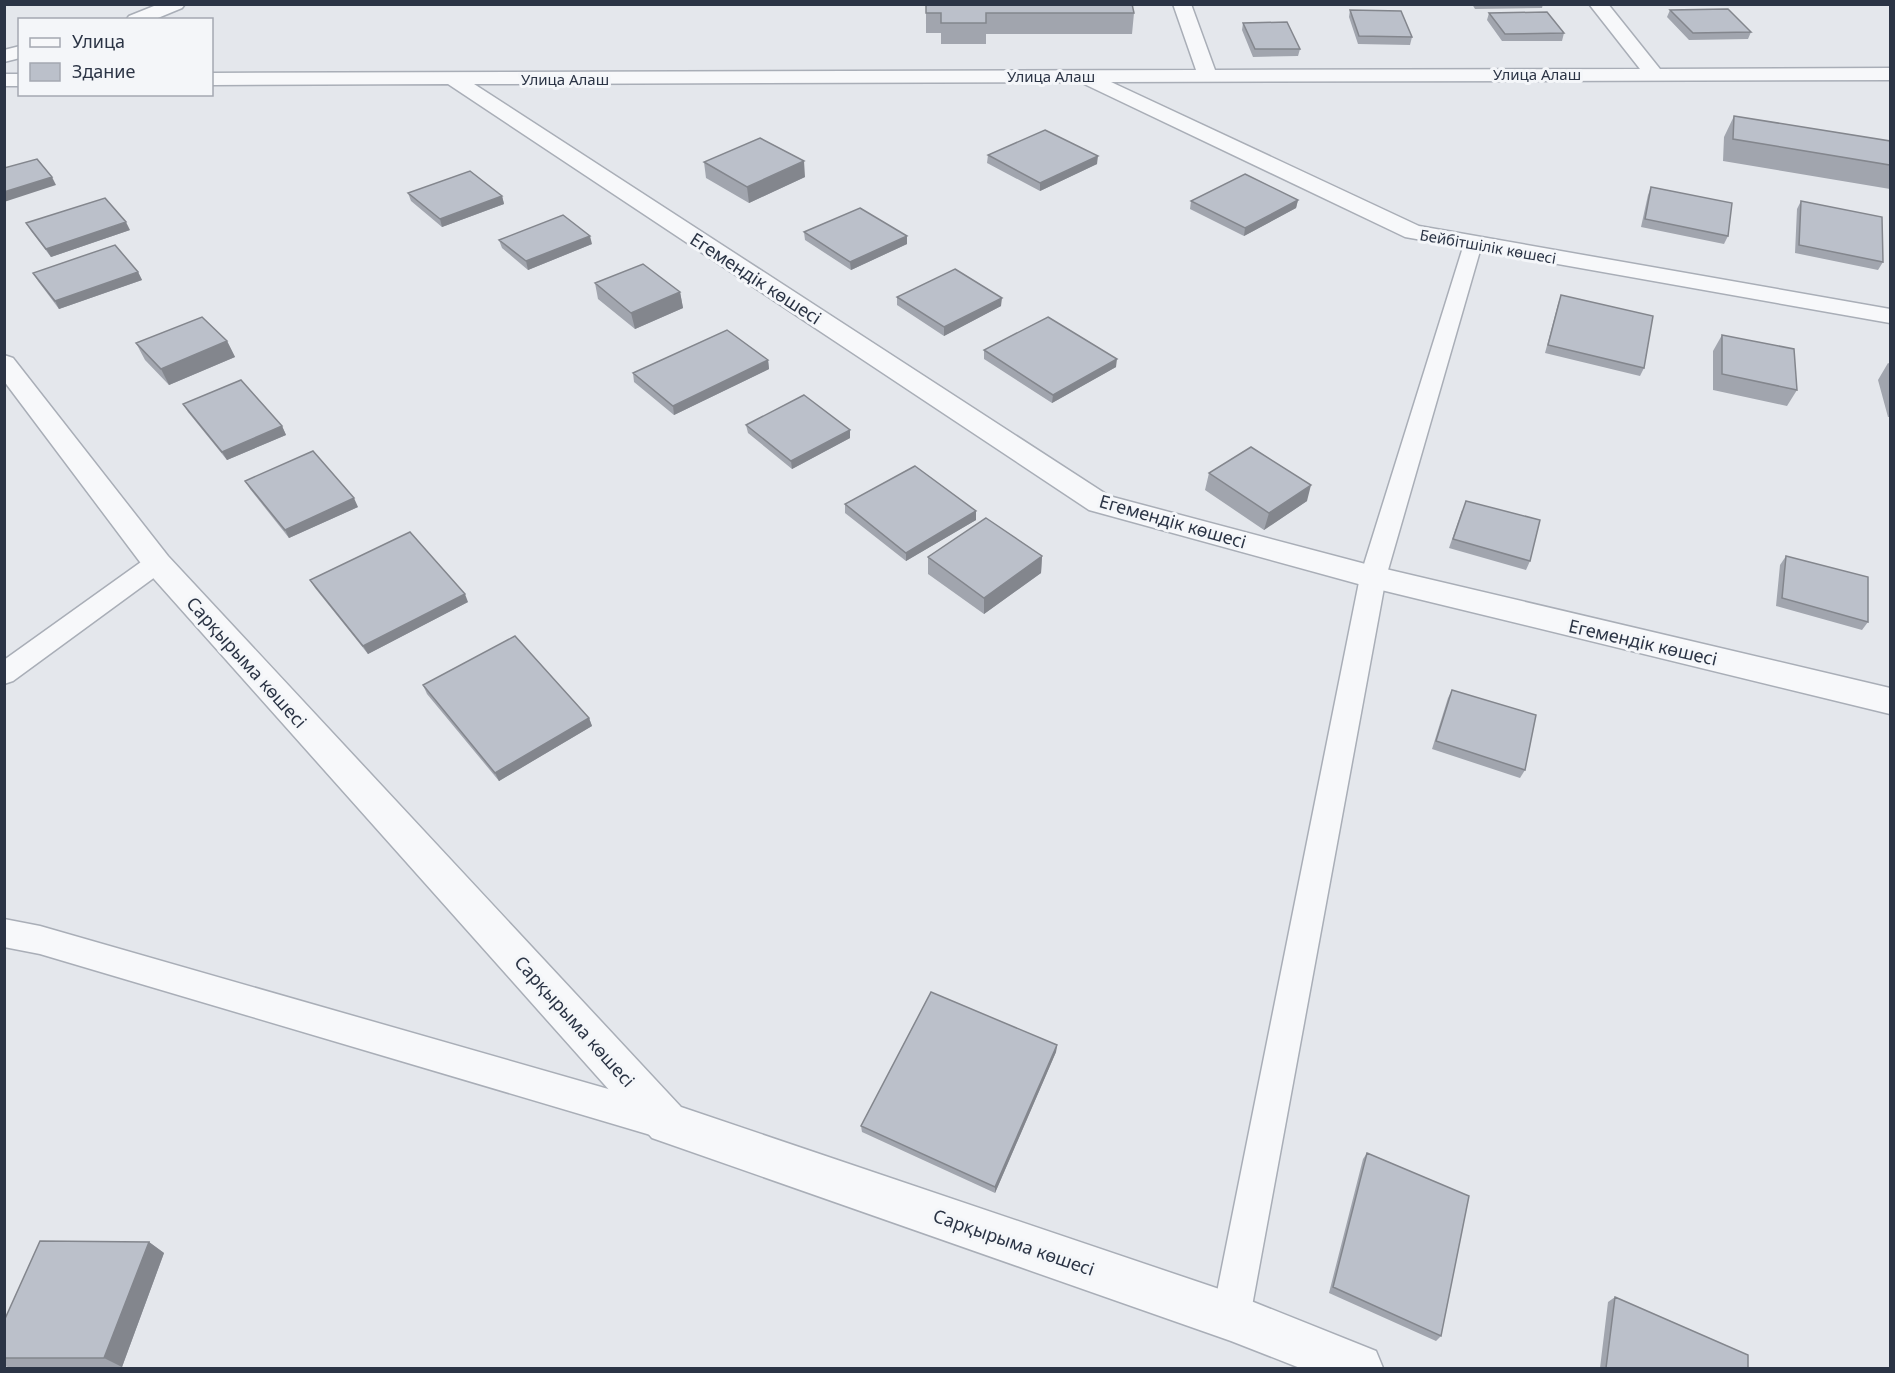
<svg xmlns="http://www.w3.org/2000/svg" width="1895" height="1373" font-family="'Noto Sans',sans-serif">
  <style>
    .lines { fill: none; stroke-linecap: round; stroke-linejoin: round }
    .service-casing { stroke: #a9aeb7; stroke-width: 3 }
    .minor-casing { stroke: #a9aeb7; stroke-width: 3 }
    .service { fill: #f7f8fa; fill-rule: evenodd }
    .minor { fill: #f7f8fa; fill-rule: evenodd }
    .wall { fill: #a1a5ae }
    .shaded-wall { fill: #83868d }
    .building { fill: #bbc0ca; stroke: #83868d; stroke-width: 1.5 }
    .labels { text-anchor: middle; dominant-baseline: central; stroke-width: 6; stroke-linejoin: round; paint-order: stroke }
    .far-street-label { font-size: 15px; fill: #2b3445; stroke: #f4f6f9 }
    .street-label { font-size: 18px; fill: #2b3445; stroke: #f4f6f9 }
  </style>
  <rect width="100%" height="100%" fill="#e4e7ec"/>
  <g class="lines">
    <defs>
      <path id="service" d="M 1473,238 L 1480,240 L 1482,244 L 1386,577 L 1250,1317 L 1245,1331 L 1231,1336 L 1217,1331 L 1212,1317 L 1360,577 L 1464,244 L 1466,240 Z
        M 157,554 L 166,557 L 169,563 L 166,569 L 13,681 L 4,684 L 4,660 L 148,557 Z
        M 4,919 L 40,926 L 664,1105 L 676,1110 L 681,1122 L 676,1134 L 664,1139 L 40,954 L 4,947 Z"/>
      <path id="minor" d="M 159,4 L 185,4 L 182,8 L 153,20 L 126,20 L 129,16 Z
        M 1173,4 L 1191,4 L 1215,70 L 1640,69 L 1589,4 L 1608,4 L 1660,69 L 1890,68 L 1890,80 L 1111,82 L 1419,226 L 1890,309 L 1890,323 L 1405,237 L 1080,82 L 474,84 L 1109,496 L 1373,566 L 1890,688 L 1890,714 L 1373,588 L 1089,510 L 448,84 L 212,85 L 212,73 L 1196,70 Z
        M 20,46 L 20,58 L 4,62 L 4,50 Z
        M 4,74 L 20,74 L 20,86 L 4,86 Z
        M 4,355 L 13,358 L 168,556 L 681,1107 L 1231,1293 L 1376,1351 L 1383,1368 L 1300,1368 L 1231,1341 L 652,1138 L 146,570 L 4,381 Z"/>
    </defs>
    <use href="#service" class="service-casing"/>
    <use href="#minor" class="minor-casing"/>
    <use href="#service" class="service"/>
    <use href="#minor" class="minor"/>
  </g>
  <path class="wall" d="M 926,4 L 1134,13 L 1132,34 L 986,34 L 986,44 L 941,44 L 941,33 L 926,33 Z
    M 1472,4 L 1543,4 L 1542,8 L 1475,9 Z
    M 1350,10 L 1412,37 L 1410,45 L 1358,44 L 1349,17 Z
    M 1670,10 L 1751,32 L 1748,39 L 1689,40 L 1667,17 Z
    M 1489,13 L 1564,33 L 1562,41 L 1502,41 L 1487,20 Z
    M 1243,23 L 1300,49 L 1298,56 L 1253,57 L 1242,30 Z
    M 1734,116 L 1890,141 L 1890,189 L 1723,161 L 1724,137 Z
    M 988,155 L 1097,164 L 1040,191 L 987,163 Z
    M 704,162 L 805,177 L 749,203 L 706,178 Z
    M 1651,187 L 1728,236 L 1724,244 L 1641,227 L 1648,195 Z
    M 408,193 L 502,196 L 504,204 L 442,227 L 411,201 Z
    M 1298,200 L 1296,208 L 1244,236 L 1190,209 L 1191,201 Z
    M 1801,201 L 1883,262 L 1878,270 L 1795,253 L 1797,209 Z
    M 26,223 L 130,230 L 51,257 L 31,231 Z
    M 804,232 L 907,244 L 851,270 L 805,240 Z
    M 499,240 L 592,244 L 528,270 L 502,248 Z
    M 138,272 L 142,280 L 59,309 L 38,281 L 33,273 Z
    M 595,283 L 680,292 L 683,308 L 635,329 L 598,299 Z
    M 1561,295 L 1644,368 L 1640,376 L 1545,353 L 1558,304 Z
    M 897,297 L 1001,306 L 944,336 L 897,305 Z
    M 1722,335 L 1797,390 L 1787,406 L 1713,390 L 1713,351 Z
    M 227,341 L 235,357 L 169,385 L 145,360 L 136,343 Z
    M 984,350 L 1116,367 L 1052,403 L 984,359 Z
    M 768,360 L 769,369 L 674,415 L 634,382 L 633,373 Z
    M 1888,363 L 1890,364 L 1890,417 L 1888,417 L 1878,380 Z
    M 183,404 L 282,426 L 286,435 L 227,460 L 188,412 Z
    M 746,425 L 850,430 L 850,438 L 792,469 L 748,433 Z
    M 1209,473 L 1307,501 L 1264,530 L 1205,490 Z
    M 245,481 L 358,507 L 289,538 L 250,489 Z
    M 845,504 L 976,511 L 976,520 L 906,561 L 845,513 Z
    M 1462,510 L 1530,561 L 1526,570 L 1449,548 Z
    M 1042,556 L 1041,573 L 984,614 L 928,574 L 928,557 Z
    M 1786,556 L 1868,622 L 1862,630 L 1776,606 L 1780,565 Z
    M 310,580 L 468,602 L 368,654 L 315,588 Z
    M 423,685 L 589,718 L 592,726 L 499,781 L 427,694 Z
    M 1452,690 L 1525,770 L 1520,778 L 1432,749 L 1448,698 Z
    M 1057,1045 L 1056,1052 L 995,1193 L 862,1132 L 861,1126 Z
    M 1367,1153 L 1441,1336 L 1436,1341 L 1329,1293 L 1363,1159 Z
    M 149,1242 L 164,1253 L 122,1367 L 8,1367 L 4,1366 L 4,1321 Z
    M 1615,1297 L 1748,1368 L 1600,1368 L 1608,1302 Z"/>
  <path class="shaded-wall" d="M 1098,156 L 1097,164 L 1040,191 L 1040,183 Z
    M 804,161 L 805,177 L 749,203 L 747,187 Z
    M 52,177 L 56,185 L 4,202 L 4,192 Z
    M 502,196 L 504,204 L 442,227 L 440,219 Z
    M 1298,200 L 1296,208 L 1244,236 L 1245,228 Z
    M 126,222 L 130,230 L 51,257 L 46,249 Z
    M 590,236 L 592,244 L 528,270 L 526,261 Z
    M 907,236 L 907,244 L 851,270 L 850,262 Z
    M 138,272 L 142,280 L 59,309 L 55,301 Z
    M 680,292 L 683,308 L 635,329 L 631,313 Z
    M 1002,298 L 1001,306 L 944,336 L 944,327 Z
    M 227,341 L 235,357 L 169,385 L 161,369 Z
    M 1117,359 L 1116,367 L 1052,403 L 1053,395 Z
    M 768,360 L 769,369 L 674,415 L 673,406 Z
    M 282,426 L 286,435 L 227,460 L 222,452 Z
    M 850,430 L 850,438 L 792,469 L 791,461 Z
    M 1311,485 L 1307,501 L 1264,530 L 1269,513 Z
    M 354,498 L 358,507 L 289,538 L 285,530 Z
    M 976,511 L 976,520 L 906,561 L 906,553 Z
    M 1042,556 L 1041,573 L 984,614 L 984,598 Z
    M 465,594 L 468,602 L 368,654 L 363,646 Z
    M 589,718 L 592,726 L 499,781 L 495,773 Z
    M 1057,1045 L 1056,1052 L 995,1193 L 995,1187 Z
    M 149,1242 L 164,1253 L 122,1367 L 104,1358 Z"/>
  <path class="building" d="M 926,4 L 1132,4 L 1134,13 L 986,13 L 986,23 L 941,23 L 941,13 L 926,13 Z
    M 1728,9 L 1751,32 L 1693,33 L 1670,10 Z
    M 1350,10 L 1401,11 L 1412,37 L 1359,36 Z
    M 1547,12 L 1564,33 L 1505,34 L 1489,13 Z
    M 1287,22 L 1300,49 L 1255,49 L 1243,23 Z
    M 1734,116 L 1890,141 L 1890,165 L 1733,139 Z
    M 1045,130 L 1098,156 L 1040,183 L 988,155 Z
    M 760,138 L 804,161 L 747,187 L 704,162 Z
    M 37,159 L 52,177 L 4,192 L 4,168 Z
    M 470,171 L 502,196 L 440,219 L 408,193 Z
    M 1245,174 L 1298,200 L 1245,228 L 1191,201 Z
    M 1651,187 L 1732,203 L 1728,236 L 1645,219 Z
    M 105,198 L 126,222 L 46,249 L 26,223 Z
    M 1801,201 L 1882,217 L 1883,262 L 1799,245 Z
    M 860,208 L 907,236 L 850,262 L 804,232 Z
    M 563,215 L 590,236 L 526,261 L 499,240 Z
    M 115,245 L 138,272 L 55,301 L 33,273 Z
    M 643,264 L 680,292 L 631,313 L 595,283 Z
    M 955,269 L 1002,298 L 944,327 L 897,297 Z
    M 1561,295 L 1653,316 L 1644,368 L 1548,345 Z
    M 202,317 L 227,341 L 161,369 L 136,343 Z
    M 1048,317 L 1117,359 L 1053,395 L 984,350 Z
    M 727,330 L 768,360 L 673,406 L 633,373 Z
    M 1722,335 L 1794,349 L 1797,390 L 1722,374 Z
    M 241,380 L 282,426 L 222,452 L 183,404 Z
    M 804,395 L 850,430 L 791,461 L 746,425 Z
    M 1251,447 L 1311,485 L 1269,513 L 1209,473 Z
    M 313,451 L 354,498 L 285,530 L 245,481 Z
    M 915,466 L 976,511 L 906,553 L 845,504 Z
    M 1466,501 L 1540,520 L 1530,561 L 1453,539 Z
    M 986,518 L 1042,556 L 984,598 L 928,557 Z
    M 410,532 L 465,594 L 363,646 L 310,580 Z
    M 1786,556 L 1868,577 L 1868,622 L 1782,598 Z
    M 515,636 L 589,718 L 495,773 L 423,685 Z
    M 1452,690 L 1536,715 L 1525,770 L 1436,741 Z
    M 931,992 L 1057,1045 L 995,1187 L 861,1126 Z
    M 1367,1153 L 1469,1196 L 1441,1336 L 1333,1287 Z
    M 40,1241 L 149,1242 L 104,1358 L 4,1358 L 4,1321 Z
    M 1615,1297 L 1748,1355 L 1748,1368 L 1606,1368 Z"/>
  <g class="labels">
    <g class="far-street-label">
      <text x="1537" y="74">Улица Алаш</text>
      <text x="1051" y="76">Улица Алаш</text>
      <text x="565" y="79">Улица Алаш</text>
      <text transform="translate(1488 246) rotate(10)">Бейбітшілік көшесі</text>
    </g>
    <g class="street-label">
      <text transform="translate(756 278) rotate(33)">Егемендік көшесі</text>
      <text transform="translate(1173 521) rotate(16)">Егемендік көшесі</text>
      <text transform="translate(1643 642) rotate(13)">Егемендік көшесі</text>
      <text transform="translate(247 662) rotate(48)">Сарқырыма көшесі</text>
      <text transform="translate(575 1021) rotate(48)">Сарқырыма көшесі</text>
      <text transform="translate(1014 1242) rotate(19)">Сарқырыма көшесі</text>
    </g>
  </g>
  <rect width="1895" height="1373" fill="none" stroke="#2b3445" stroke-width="12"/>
  <rect x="18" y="18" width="195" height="78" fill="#f4f6f9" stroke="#a4a8b1" stroke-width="1.5"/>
  <rect x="30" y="38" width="30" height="9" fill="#f7f8fa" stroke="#a4a8b1" stroke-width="1.5"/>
  <text x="72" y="48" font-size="18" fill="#2b3445">Улица</text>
  <rect x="30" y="63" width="30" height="18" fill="#bbc0ca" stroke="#a4a8b1" stroke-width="1.5"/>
  <text x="72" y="78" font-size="18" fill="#2b3445">Здание</text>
</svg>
